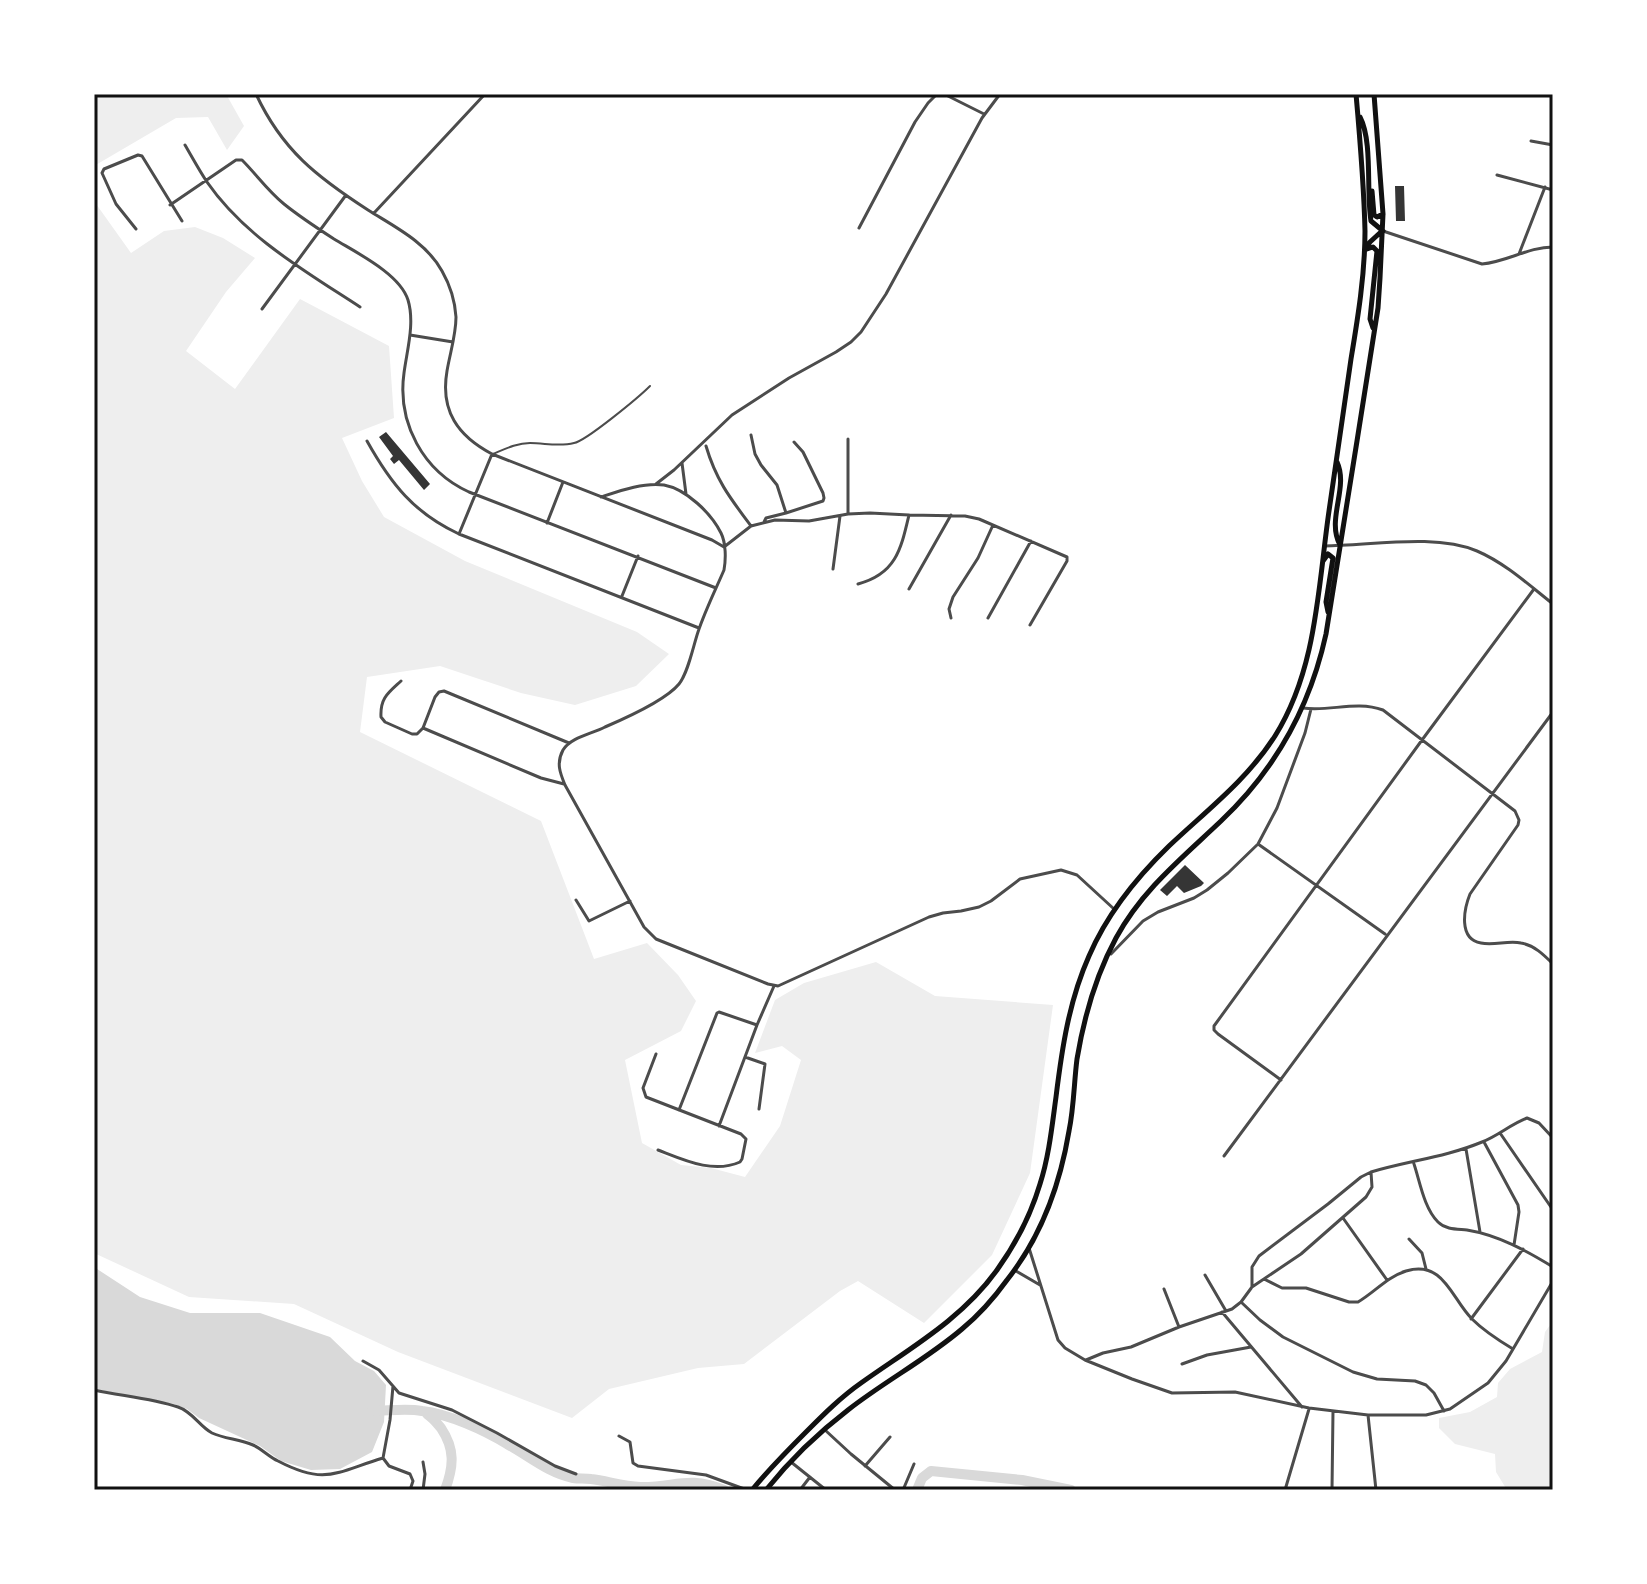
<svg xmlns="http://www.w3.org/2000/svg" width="1647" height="1584" font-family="'Fira Sans Condensed',sans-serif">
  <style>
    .green { fill: #eee }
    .water { fill: #d9d9d9 }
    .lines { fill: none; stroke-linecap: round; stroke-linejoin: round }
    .river { stroke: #d9d9d9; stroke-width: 10 }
    .building { fill: #353535 }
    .service { stroke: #4c4c4c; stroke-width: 2 }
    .minor { stroke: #4c4c4c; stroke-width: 3 }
    .trunk { stroke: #111; stroke-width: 5 }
    .neatline { fill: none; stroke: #111; stroke-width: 3 }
  </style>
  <rect width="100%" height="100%" fill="#fff"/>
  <path class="green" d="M 94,94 L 226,94 L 244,126 L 227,150 L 208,117 L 176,118 L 94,166 Z
    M 94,201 L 131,253 L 164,231 L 195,227 L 223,238 L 255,258 L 226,292 L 186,351 L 235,389 L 300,299 L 389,346 L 394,418 L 342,438 L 362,481 L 384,517 L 465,561 L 637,632 L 669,654 L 636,686 L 575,705 L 521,693 L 440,666 L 367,677 L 360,732 L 541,821 L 594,959 L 647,943 L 678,975 L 696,1001 L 681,1031 L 625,1060 L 642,1143 L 681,1165 L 711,1168 L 745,1177 L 780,1126 L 801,1060 L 782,1046 L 755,1053 L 775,1000 L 804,983 L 876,962 L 935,996 L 1053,1005 L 1030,1173 L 992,1255 L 924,1323 L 858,1281 L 840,1291 L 744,1364 L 698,1368 L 609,1389 L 572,1418 L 398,1352 L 294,1304 L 189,1297 L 94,1253 Z
    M 1553,1321 L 1553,1490 L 1507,1490 L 1496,1472 L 1495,1454 L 1455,1444 L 1439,1428 L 1439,1418 L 1470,1412 L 1497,1397 L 1498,1383 L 1510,1369 L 1542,1352 L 1545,1332 Z"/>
  <path class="water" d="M 94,1267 L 140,1297 L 190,1313 L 260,1313 L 330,1337 L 355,1361 L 374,1371 L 386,1385 L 384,1422 L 372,1452 L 340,1469 L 311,1470 L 281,1461 L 260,1446 L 199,1418 L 187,1409 L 174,1404 L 94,1389 Z"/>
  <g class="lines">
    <path class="river" d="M 372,1411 C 388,1411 406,1408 422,1411 C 449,1414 484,1430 507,1444 C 529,1456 548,1473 573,1478 C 579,1479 585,1478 591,1479 C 607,1481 623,1486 640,1487 C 675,1488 687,1475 724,1490
      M 427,1414 C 433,1418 436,1422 441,1428 C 455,1449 454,1466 445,1490
      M 917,1490 L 922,1478 L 931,1471 L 1022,1480 L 1071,1490"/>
  </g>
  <path class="building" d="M 1395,186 L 1404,186 L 1405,221 L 1396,221 Z
    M 386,432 L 430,484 L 424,490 L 399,460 L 394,464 L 390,459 L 393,456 L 379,437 Z
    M 1185,865 L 1204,883 L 1201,886 L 1184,893 L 1177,886 L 1167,896 L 1160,890 Z"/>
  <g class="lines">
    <path class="service" d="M 493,454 C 505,449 517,443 530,443 C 545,443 559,447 574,443 C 586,441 639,397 650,386
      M 930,1490 L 931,1488"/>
    <path class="minor" d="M 256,94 C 282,150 317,177 368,210 C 395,227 426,242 442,271 C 450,285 455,301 456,317 C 456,335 450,353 447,371 C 440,411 458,436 492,454 L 712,540 L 724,547
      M 944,94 L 984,114
      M 1531,141 L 1553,145
      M 185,145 C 192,157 199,170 207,182 C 245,237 305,271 360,307
      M 1497,175 L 1553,190
      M 170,205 L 236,160 L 242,160 C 256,174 268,191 284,204 C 300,217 317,228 334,239 C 357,253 400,274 408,300 C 415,323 407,350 404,373 C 397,423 423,471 469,492 L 716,588
      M 374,213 L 485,94
      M 859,228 L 915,122 L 928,103 L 937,94
      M 136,229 L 116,204 L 102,173 L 104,169 L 138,155 L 142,156 L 182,221
      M 1383,231 L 1482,264 C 1507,262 1528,247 1553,247
      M 1519,254 L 1545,187
      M 262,309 L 346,195
      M 410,335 L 453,342
      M 751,435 L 755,454 L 761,465 L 777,485 L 786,513 L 766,518 L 764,522
      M 367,441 C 391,484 414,513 459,534 L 699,628
      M 706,446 C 716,480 730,498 751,526
      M 682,463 L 686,494
      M 656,484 L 674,470 L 732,415 L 789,378 L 836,352 L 851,342 L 861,332 L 886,294 L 982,118 L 1000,94
      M 601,497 C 619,491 644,482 664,485 C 686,489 711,513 721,533 C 726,543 726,559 724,570 C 715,591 705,611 698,632 C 693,647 688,673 679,684 C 665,701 626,718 605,727 C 592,734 571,737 563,750 C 556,763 560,773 565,785 L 644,927 L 656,939 L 768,984 L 778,986 L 929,917 L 943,913 L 961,911 L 979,907 L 991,901 L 1020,879 L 1061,870 L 1077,875 L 1114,909
      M 786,513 L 823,501 L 824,498 L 823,493 L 803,452 L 794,442
      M 848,514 L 848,439
      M 547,523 L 563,482
      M 459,534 L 492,454
      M 1324,546 C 1370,546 1434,533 1477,551 C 1505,563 1529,585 1553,604
      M 724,547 L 751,526 L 775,520 L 809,521 L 848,514 L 870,513 L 909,515 L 965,516 L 979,519 L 1067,557 L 1067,561 L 1030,625
      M 833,569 L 840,516
      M 858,584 C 896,574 901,549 909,515
      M 909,589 L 951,515
      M 622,596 L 638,556
      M 951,618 L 949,609 L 953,597 L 978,558 L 993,525
      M 988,618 L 1031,541
      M 401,681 C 388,693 380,698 381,717 L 385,722 L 412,734 L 417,734 L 423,728
      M 1303,708 C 1330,712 1356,700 1383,710 L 1515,811 L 1519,820 L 1518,825 L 1470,894 C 1464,909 1458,939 1481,943 C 1494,946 1508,940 1521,943 C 1534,945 1544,955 1553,964
      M 564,784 L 541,778 L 423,728 L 435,697 L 439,692 L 444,691 L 569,743
      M 1258,844 L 1385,934
      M 576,900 L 589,921 L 630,901
      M 1111,954 L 1143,921 L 1158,912 L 1194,898 L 1207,890 L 1228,873 L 1258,844 L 1277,808 L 1305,733 L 1311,709
      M 656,1054 L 643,1088 L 646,1097 L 741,1134 L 746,1139 L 742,1159 L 740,1162 C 713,1174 684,1160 658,1150
      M 745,1057 L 765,1064 L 759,1109
      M 1281,1080 L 1218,1034 L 1214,1030 L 1214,1026 L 1422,740 L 1534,589
      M 679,1110 L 717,1013 L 719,1012 L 757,1025
      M 719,1126 L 757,1025 L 774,986
      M 1500,1133 L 1553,1210
      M 1484,1142 L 1518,1205 L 1519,1212 L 1514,1245
      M 1466,1149 L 1480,1232
      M 1224,1156 L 1553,712
      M 1414,1164 C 1420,1182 1424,1208 1438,1222 C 1446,1230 1457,1229 1467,1230 C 1498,1235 1527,1251 1553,1267
      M 1371,1172 C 1408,1161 1446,1157 1482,1142 C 1498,1136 1511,1124 1527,1118 L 1539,1123 L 1553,1138
      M 1343,1218 L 1387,1280
      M 1409,1239 L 1422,1253 L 1426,1269
      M 1029,1248 L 1058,1340 L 1065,1348 L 1085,1360 L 1132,1379 L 1172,1393 L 1235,1392 L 1309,1408 L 1368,1415 L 1426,1415 L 1450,1409 L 1488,1383 L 1506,1361 L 1553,1281
      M 1016,1271 L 1040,1285
      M 1205,1275 L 1226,1311
      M 1264,1279 L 1282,1288 L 1306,1288 L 1349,1302 L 1358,1302 C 1375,1292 1387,1277 1406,1271 C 1444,1260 1451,1298 1472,1319 C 1484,1331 1498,1340 1513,1349
      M 1164,1289 L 1179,1327
      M 1241,1302 L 1260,1320 L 1283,1337 L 1353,1372 L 1377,1379 L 1415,1381 L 1426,1385 L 1434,1393 L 1444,1411
      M 1222,1312 L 1302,1407
      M 1471,1319 L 1523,1249
      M 1086,1360 L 1103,1353 L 1131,1347 L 1179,1327 L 1232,1309 L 1241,1302 L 1252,1287 L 1301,1254 L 1366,1197 L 1372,1187 L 1371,1172 L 1361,1177 L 1328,1204 L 1259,1256 L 1252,1267 L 1252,1287
      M 363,1361 L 379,1370 L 399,1393 L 452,1410 L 497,1433 L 555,1466 L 576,1474
      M 1182,1364 L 1207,1355 L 1251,1347
      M 393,1386 L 390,1420 L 383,1458 L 389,1466 L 410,1474 L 413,1481 L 410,1490
      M 94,1390 C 122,1396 151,1398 178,1407 C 193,1412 199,1426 212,1433 C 225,1439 239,1439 253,1445 C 262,1449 269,1457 278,1461 C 326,1486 336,1472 383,1458
      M 1368,1415 L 1376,1490
      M 825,1430 L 851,1454 L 895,1490
      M 619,1436 L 630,1442 L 633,1463 L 638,1466 L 706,1475 L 747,1490
      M 791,1462 L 826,1490
      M 865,1466 L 890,1437
      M 423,1490 L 425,1474 L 423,1462
      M 800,1490 L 810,1477
      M 903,1490 L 914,1464
      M 1285,1490 L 1309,1409
      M 1332,1490 L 1333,1411"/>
    <path class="trunk" d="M 1360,117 C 1373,142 1366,192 1371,221 L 1383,231
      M 1372,191 L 1374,215 L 1377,217 L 1383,214
      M 1367,247 L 1370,242 L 1382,231
      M 1367,249 L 1373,247 L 1377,251 L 1370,319 L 1373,328
      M 1337,462 C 1349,488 1326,519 1340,545
      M 1323,561 L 1328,554 L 1333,558 L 1326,602 L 1328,612
      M 752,1490 C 769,1469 788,1450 807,1431 C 824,1414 841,1397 861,1383 C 910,1348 961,1320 997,1270 C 1015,1245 1031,1214 1040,1184 C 1049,1156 1052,1126 1056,1097 C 1062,1048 1069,1001 1089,956 C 1107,914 1136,878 1169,846 C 1206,811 1247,780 1275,736 C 1317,669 1318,587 1329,511 C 1336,460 1344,410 1351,359 C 1358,317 1365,274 1365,231 C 1364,186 1360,139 1356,94
      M 766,1490 C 790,1460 818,1433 848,1410 C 885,1381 927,1359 962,1329 C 979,1315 994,1298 1007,1280 C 1041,1237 1060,1185 1069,1131 C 1074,1107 1074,1082 1077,1059 C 1084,1017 1096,975 1116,938 C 1142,890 1182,858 1221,821 C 1275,770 1310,707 1326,634 L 1357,441 L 1378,308 L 1380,278 L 1383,214 L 1374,94"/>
  </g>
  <rect width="1647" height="1584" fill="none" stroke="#ffffff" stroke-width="192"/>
  <rect x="96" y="96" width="1455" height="1392" class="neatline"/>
</svg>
